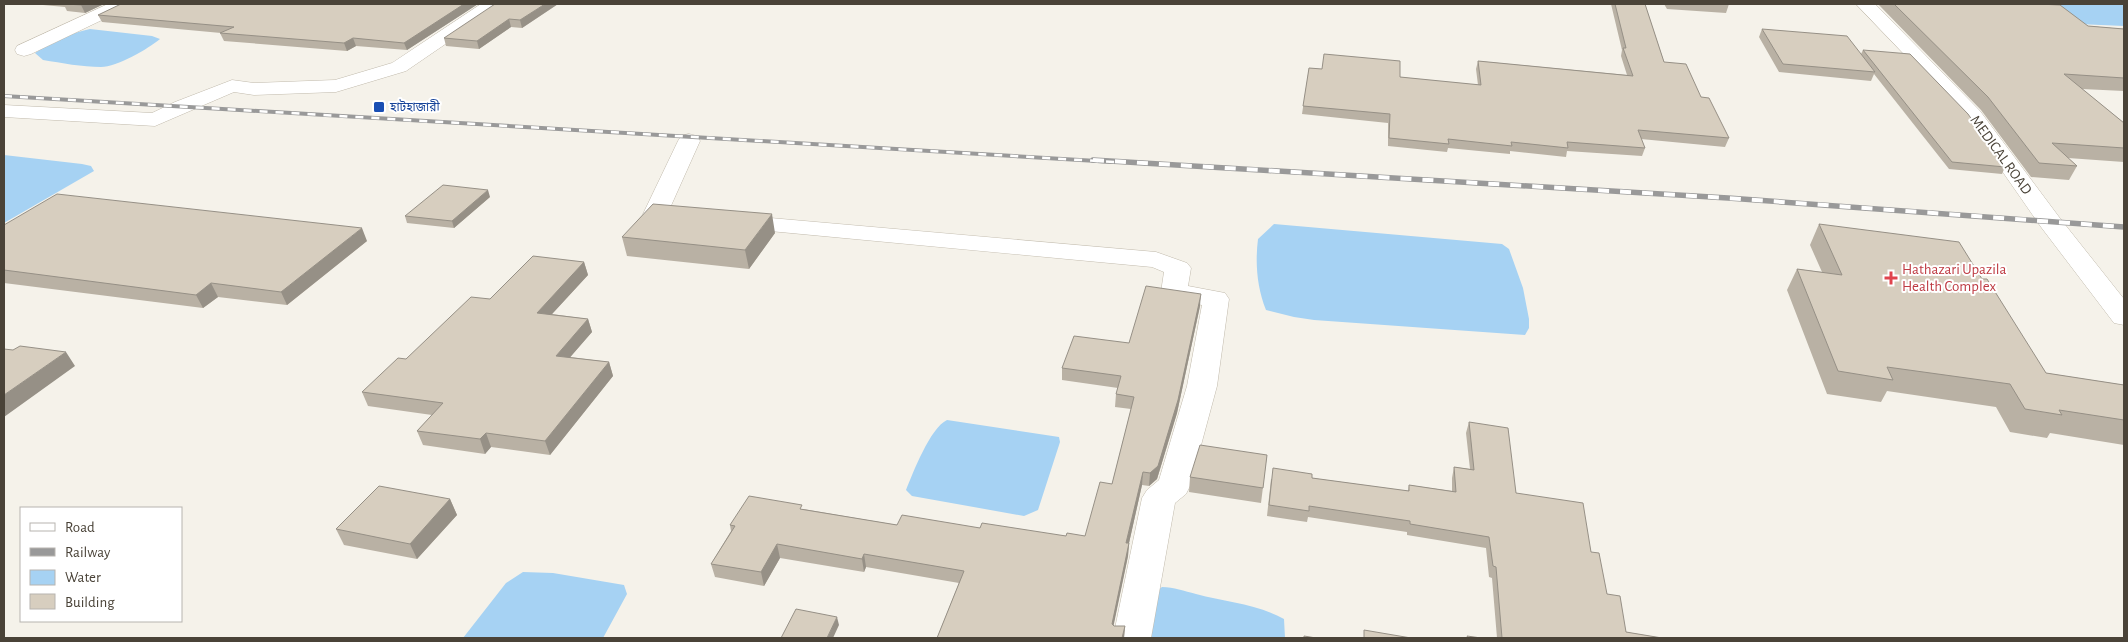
<svg xmlns="http://www.w3.org/2000/svg" width="2128" height="642" font-family="'Alegreya Sans','Noto Sans Bengali',sans-serif">
  <style>
    .water { fill: #a6d2f3 }
    .lines { fill: none; stroke-linecap: round; stroke-linejoin: round }
    .street-casing { stroke: #c1baac; stroke-width: 1 }
    .street { fill: #fff; fill-rule: evenodd }
    .rail-far1-casing { stroke: #999; stroke-width: 4 }
    .rail-casing { stroke: #999; stroke-width: 5.5 }
    .rail-far1 { stroke: #fff; stroke-width: 2.5; stroke-dasharray: 8; stroke-linecap: butt }
    .rail { stroke: #fff; stroke-width: 4; stroke-dasharray: 11; stroke-linecap: butt }
    .wall { fill: #b9b1a4 }
    .shaded-wall { fill: #969086 }
    .building { fill: #d7cebf; stroke: #969086 }
    .transit-dot { fill: #1a4fb4; stroke: #fff; stroke-width: 2 }
    .health-dot { fill: #e0444e; stroke: #fff; stroke-width: 2 }
    .labels { text-anchor: middle; dominant-baseline: central; stroke-width: 4; stroke-linejoin: round; paint-order: stroke }
    .far-transit-label { font-size: 12px; fill: #164399; stroke: #fff; text-anchor: start }
    .street-label { font-size: 15px; fill: #4a4338; stroke: #fff }
    .health-label { font-size: 15px; fill: #be3a42; stroke: #fff; text-anchor: start }
  </style>
  <rect width="100%" height="100%" fill="#f5f2ea"/>
  <path class="water" d="M 2043,4 L 2124,4 L 2124,26 L 2078,24 L 2069,21 Z
    M 90,29 L 152,36 L 160,39 C 148,49 117,67 101,67 C 82,67 62,63 43,60 L 35,53 C 52,41 71,33 90,29 Z
    M 4,155 L 82,164 L 91,166 L 94,171 L 4,223 Z
    M 1274,224 L 1502,244 L 1509,249 L 1523,288 L 1529,319 L 1529,328 L 1525,335 L 1314,320 L 1294,317 L 1266,310 C 1257,288 1255,263 1258,239 Z
    M 947,420 L 1059,437 L 1060,442 L 1038,510 L 1024,516 L 912,496 L 906,490 C 913,473 930,428 947,420 Z
    M 523,572 L 553,573 L 624,585 L 627,594 L 603,638 L 463,638 L 506,583 Z
    M 1162,587 C 1174,587 1184,591 1196,594 C 1226,602 1257,604 1284,619 L 1285,638 L 1140,638 C 1143,620 1145,598 1162,587 Z"/>
  <g class="lines">
    <defs>
      <path id="street" d="M 108,4 L 130,4 L 127,8 L 31,54 L 24,56 L 17,54 L 15,50 L 17,46 Z
        M 481,4 L 501,4 L 498,8 L 406,71 L 336,92 L 254,95 L 234,92 L 155,126 L 4,117 L 4,105 L 152,113 L 175,102 L 232,80 L 254,83 L 335,80 L 392,63 Z
        M 1856,4 L 1875,4 L 1980,111 L 2059,217 L 2124,299 L 2124,325 L 2114,323 L 2041,227 L 1966,119 Z
        M 689,134 L 697,136 L 700,141 L 670,208 L 690,212 L 693,217 L 690,222 L 681,224 L 646,219 L 643,214 L 678,141 L 681,136 Z
        M 736,215 L 1156,252 L 1187,263 L 1191,268 L 1188,286 L 1225,293 L 1229,299 L 1217,386 L 1190,486 L 1186,494 L 1175,503 L 1151,638 L 1113,638 L 1142,498 L 1147,490 L 1159,480 L 1187,386 L 1202,305 L 1165,298 L 1161,292 L 1164,272 L 1152,267 L 727,227 L 724,222 L 727,217 Z"/>
    </defs>
    <use href="#street" class="street-casing"/>
    <use href="#street" class="street"/>
    <defs>
      <path id="rail-far1" d="M 4,96 L 1114,162"/>
      <path id="rail" d="M 1093,160 L 1728,198 L 2124,227"/>
    </defs>
    <use href="#rail-far1" class="rail-far1-casing"/>
    <use href="#rail" class="rail-casing"/>
    <use href="#rail-far1" class="rail-far1"/>
    <use href="#rail" class="rail"/>
  </g>
  <path class="wall" d="M 32,4 L 104,4 L 85,13 L 67,11 L 65,7 Z
    M 478,4 L 407,50 L 356,46 L 347,51 L 224,41 L 220,33 L 221,33 L 102,22 L 98,15 Z
    M 558,4 L 522,28 L 511,27 L 479,49 L 446,46 L 444,38 Z
    M 1611,4 L 1645,4 L 1664,62 L 1701,97 L 1729,138 L 1725,147 L 1641,139 L 1645,148 L 1642,156 L 1567,151 L 1566,157 L 1510,151 L 1510,154 L 1448,148 L 1447,152 L 1388,146 L 1388,123 L 1302,114 L 1309,68 L 1478,85 L 1476,69 L 1478,61 L 1627,75 L 1621,56 L 1622,50 Z
    M 1664,4 L 1729,4 L 1726,13 L 1667,9 Z
    M 1878,4 L 2038,4 L 2088,26 L 2124,29 L 2124,91 L 2082,89 L 2124,123 L 2124,162 L 2068,158 L 2077,166 L 2069,180 L 2031,177 L 1981,110 Z
    M 1762,29 L 1861,54 L 1863,50 L 2005,167 L 2002,174 L 1949,169 L 1874,74 L 1871,81 L 1779,72 L 1759,37 Z
    M 490,197 L 454,228 L 407,223 L 405,216 Z
    M 1819,224 L 1982,279 L 2046,373 L 2124,385 L 2124,445 L 2050,433 L 2047,438 L 2010,432 L 1996,407 L 1887,391 L 1881,402 L 1827,394 L 1787,290 L 1797,269 L 1822,272 L 1810,245 Z
    M 4,225 L 367,241 L 287,305 L 218,297 L 203,308 L 4,283 Z
    M 775,233 L 749,269 L 627,256 L 622,237 Z
    M 584,262 L 588,275 L 552,314 L 588,319 L 592,332 L 570,357 L 609,362 L 613,376 L 550,455 L 491,447 L 485,454 L 423,445 L 417,431 L 432,415 L 368,406 L 362,392 L 490,299 Z
    M 1200,306 L 1177,413 L 1157,479 L 1149,486 L 1142,485 L 1129,543 L 1128,556 L 1113,626 L 1125,626 L 1124,638 L 937,638 L 959,583 L 866,567 L 864,572 L 780,558 L 764,586 L 715,577 L 711,564 L 731,531 L 730,525 L 803,509 L 897,525 L 980,528 L 1066,536 L 1085,536 L 1112,484 L 1131,409 L 1115,407 L 1116,394 L 1118,388 L 1062,380 L 1062,368 L 1129,343 Z
    M 1469,422 L 1516,493 L 1591,552 L 1607,594 L 1626,632 L 1662,638 L 1497,638 L 1492,578 L 1489,577 L 1486,548 L 1407,535 L 1407,532 L 1308,517 L 1307,522 L 1267,516 L 1271,479 L 1312,478 L 1408,491 L 1409,485 L 1452,491 L 1452,478 L 1454,467 L 1470,469 L 1466,433 Z
    M 1267,455 L 1261,503 L 1189,492 L 1190,477 Z
    M 450,499 L 457,515 L 417,559 L 344,545 L 336,529 Z"/>
  <path class="shaded-wall" d="M 84,4 L 104,4 L 85,13 L 81,5 Z
    M 464,4 L 478,4 L 407,50 L 404,43 Z
    M 545,4 L 558,4 L 522,28 L 520,20 Z
    M 509,19 L 511,27 L 479,49 L 477,41 Z
    M 353,38 L 356,46 L 347,51 L 344,43 Z
    M 488,190 L 490,197 L 454,228 L 452,221 Z
    M 772,214 L 775,233 L 749,269 L 745,250 Z
    M 362,228 L 367,241 L 287,305 L 281,292 Z
    M 584,262 L 588,275 L 541,326 L 537,313 Z
    M 211,283 L 218,297 L 203,308 L 196,295 Z
    M 1201,294 L 1200,306 L 1177,413 L 1157,479 L 1149,486 L 1150,473 Z
    M 588,319 L 592,332 L 560,369 L 556,356 Z
    M 66,352 L 75,366 L 4,417 L 4,395 Z
    M 609,362 L 613,376 L 550,455 L 545,441 Z
    M 486,433 L 491,447 L 485,454 L 480,439 Z
    M 1143,472 L 1142,485 L 1129,543 L 1128,556 L 1111,638 L 1112,624 L 1126,543 Z
    M 450,499 L 457,515 L 417,559 L 410,544 Z
    M 777,544 L 780,558 L 764,586 L 761,572 Z
    M 864,554 L 866,567 L 864,572 L 862,559 Z
    M 837,617 L 839,625 L 833,638 L 827,638 Z
    M 1125,626 L 1124,638 L 1122,638 Z"/>
  <path class="building" d="M 66,4 L 84,4 L 81,5 Z
    M 121,4 L 464,4 L 404,43 L 353,38 L 344,43 L 220,33 L 234,27 L 98,15 Z
    M 495,4 L 545,4 L 520,20 L 509,19 L 477,41 L 444,38 Z
    M 1615,4 L 1645,4 L 1664,62 L 1686,64 L 1701,97 L 1709,98 L 1729,138 L 1638,130 L 1645,148 L 1567,142 L 1568,148 L 1511,142 L 1512,146 L 1448,139 L 1449,144 L 1389,138 L 1390,114 L 1303,106 L 1309,68 L 1322,69 L 1324,54 L 1400,61 L 1400,77 L 1481,85 L 1478,61 L 1633,76 L 1623,48 L 1626,48 Z
    M 1894,4 L 2038,4 L 2060,5 L 2088,26 L 2124,29 L 2124,78 L 2064,74 L 2124,123 L 2124,148 L 2052,143 L 2077,166 L 2039,163 L 1988,97 Z
    M 1762,29 L 1847,36 L 1875,72 L 1783,64 Z
    M 1863,50 L 1910,54 L 1968,114 L 2005,167 L 1952,162 Z
    M 443,185 L 488,190 L 452,221 L 405,216 Z
    M 57,194 L 362,228 L 281,292 L 211,283 L 196,295 L 4,270 L 4,225 Z
    M 653,204 L 772,214 L 745,250 L 622,237 Z
    M 1819,224 L 1959,242 L 1982,279 L 1987,279 L 2046,373 L 2124,385 L 2124,420 L 2059,410 L 2062,415 L 2025,409 L 2010,384 L 1887,367 L 1893,380 L 1838,371 L 1797,269 L 1842,275 Z
    M 533,256 L 584,262 L 537,313 L 588,319 L 556,356 L 609,362 L 545,441 L 486,433 L 480,439 L 417,431 L 443,403 L 362,392 L 398,358 L 406,359 L 471,297 L 490,299 Z
    M 1146,286 L 1201,294 L 1178,400 L 1158,466 L 1150,473 L 1143,472 L 1126,543 L 1129,543 L 1112,624 L 1114,626 L 1125,626 L 1122,638 L 937,638 L 964,571 L 864,554 L 862,559 L 777,544 L 761,572 L 711,564 L 735,526 L 730,525 L 749,496 L 802,505 L 800,509 L 897,525 L 902,515 L 980,528 L 982,523 L 1066,536 L 1067,533 L 1085,536 L 1100,482 L 1112,484 L 1134,397 L 1116,394 L 1121,376 L 1062,368 L 1074,336 L 1129,343 Z
    M 20,346 L 66,352 L 4,395 L 4,349 L 13,350 Z
    M 1469,422 L 1508,428 L 1516,493 L 1583,503 L 1591,552 L 1599,553 L 1607,594 L 1620,596 L 1626,632 L 1662,638 L 1502,638 L 1496,567 L 1493,566 L 1489,537 L 1410,524 L 1410,521 L 1309,506 L 1309,511 L 1269,505 L 1273,468 L 1312,474 L 1312,478 L 1409,491 L 1409,485 L 1456,492 L 1454,467 L 1474,470 Z
    M 1200,445 L 1267,455 L 1263,488 L 1190,477 Z
    M 379,486 L 450,499 L 410,544 L 336,529 Z
    M 796,609 L 837,617 L 827,638 L 781,638 Z
    M 1364,630 L 1411,638 L 1364,638 Z
    M 1304,636 L 1316,638 L 1304,638 Z
    M 1467,636 L 1481,638 L 1468,638 Z"/>
  <rect class="transit-dot" x="373" y="101" width="12" height="12" rx="2.5"/>
  <path class="health-dot" d="M1888.5 270.5h5v5h5v5h-5v5h-5v-5h-5v-5h5z"/>
  <g class="labels">
    <g class="far-transit-label">
      <text x="390" y="107">হাটহাজারী</text>
    </g>
    <g class="street-label">
      <text transform="translate(2001 155) rotate(54)">MEDICAL ROAD</text>
    </g>
    <g class="health-label">
      <text x="1902" y="269">Hathazari Upazila<tspan x="1902" dy="17">Health Complex</tspan></text>
    </g>
  </g>
  <rect width="2128" height="642" fill="none" stroke="#4a4338" stroke-width="10"/>
  <rect x="20" y="507" width="162" height="115" fill="#ffffff" stroke="#b7b4af"/>
  <rect x="30" y="523" width="25" height="8" fill="#ffffff" stroke="#b7b4af"/>
  <text x="65" y="532" font-size="15" fill="#4a4338">Road</text>
  <rect x="30" y="548" width="25" height="8" fill="#999999" stroke="#b7b4af"/>
  <text x="65" y="557" font-size="15" fill="#4a4338">Railway</text>
  <rect x="30" y="570" width="25" height="15" fill="#a6d2f3" stroke="#b7b4af"/>
  <text x="65" y="582" font-size="15" fill="#4a4338">Water</text>
  <rect x="30" y="594" width="25" height="15" fill="#d7cebf" stroke="#b7b4af"/>
  <text x="65" y="607" font-size="15" fill="#4a4338">Building</text>
</svg>
